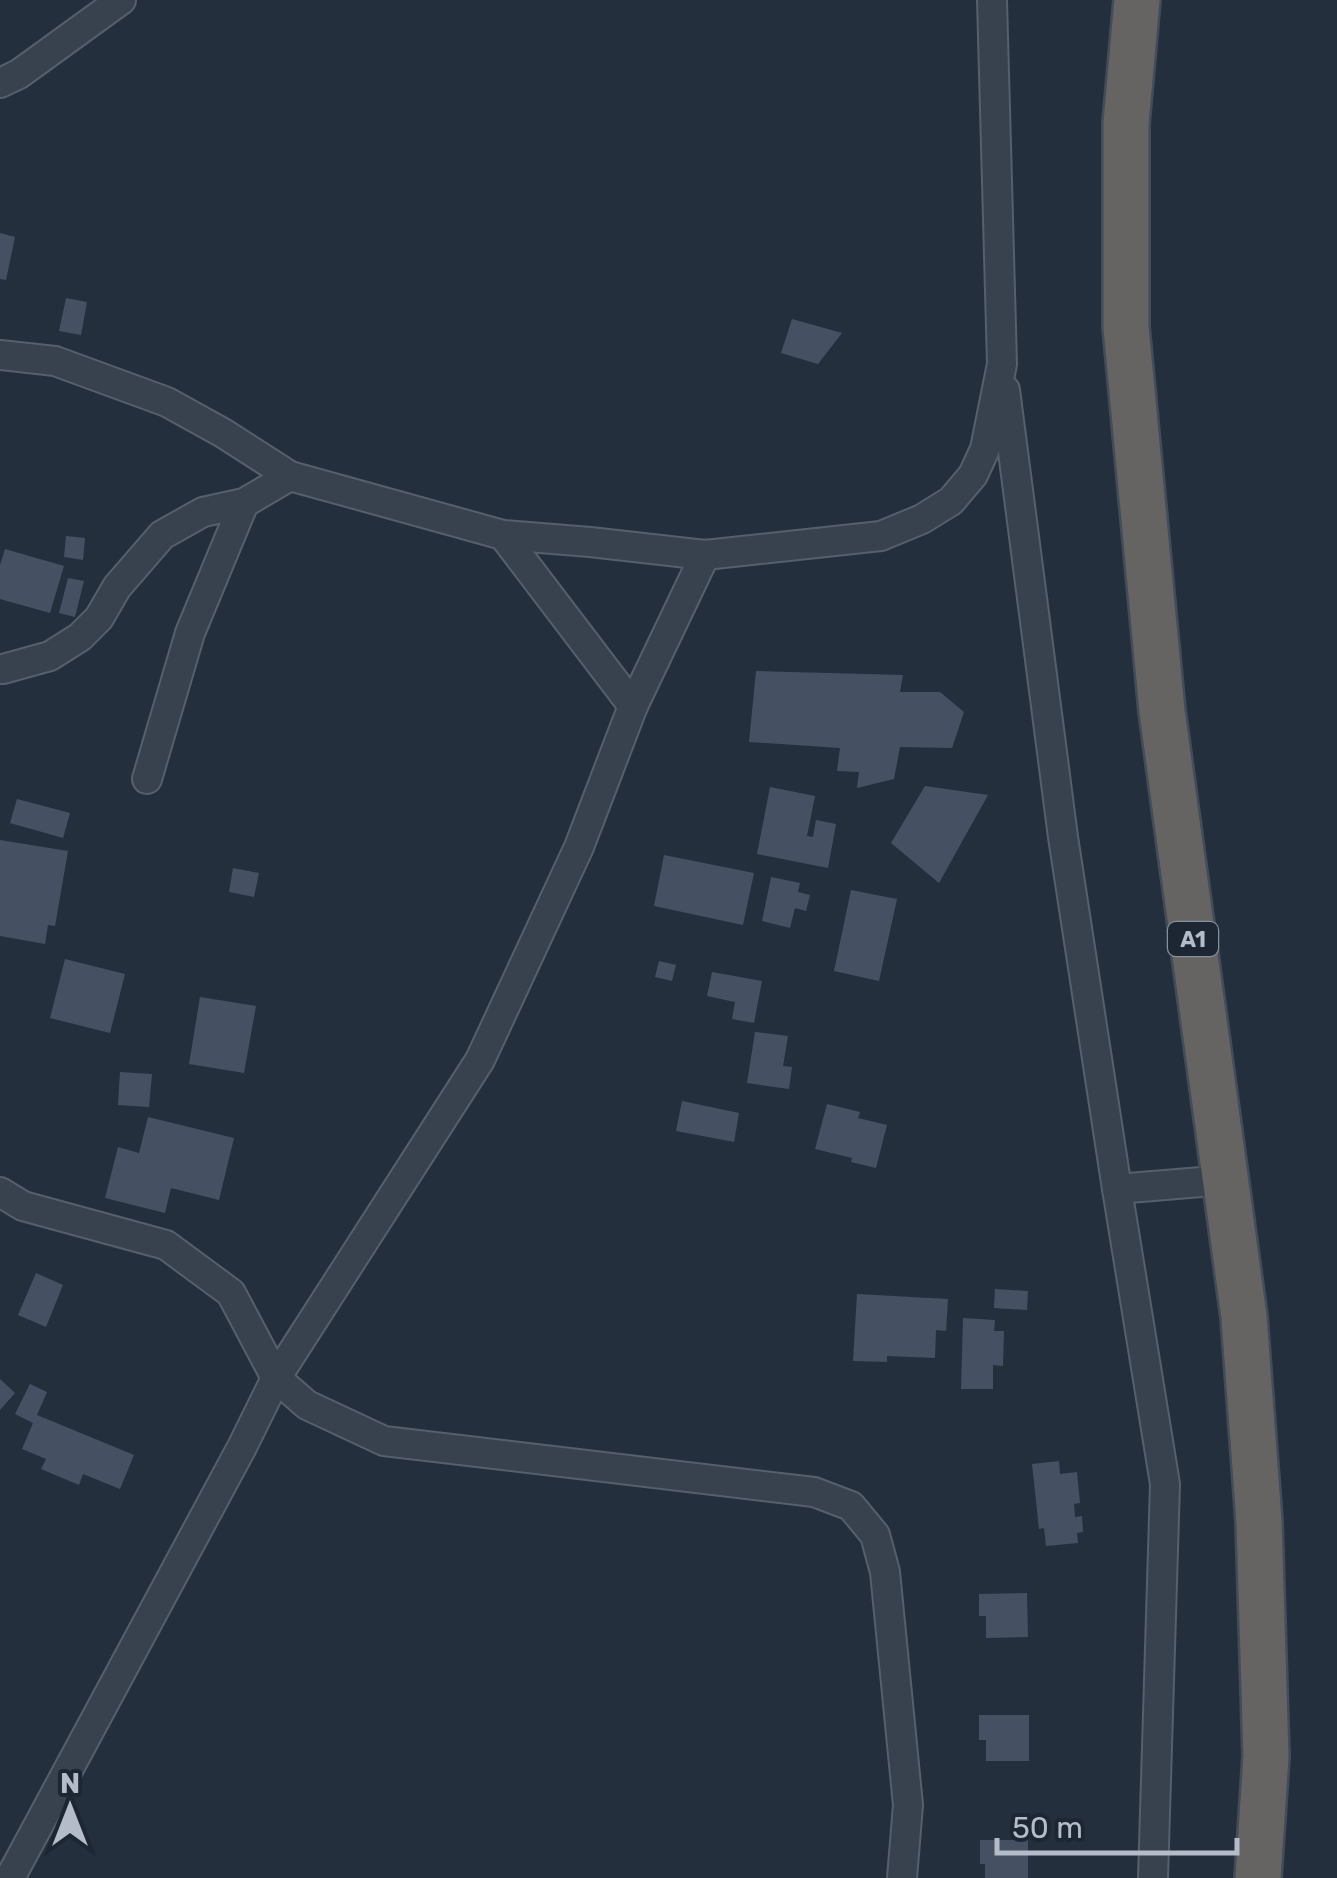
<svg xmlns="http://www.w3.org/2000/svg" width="1337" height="1878" font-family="Rubik,sans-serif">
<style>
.building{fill:#455162}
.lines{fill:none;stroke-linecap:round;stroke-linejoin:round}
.minor-casing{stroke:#565f6c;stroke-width:32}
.trunk-casing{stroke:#434c59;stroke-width:50}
.minor{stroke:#38414e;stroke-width:28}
.trunk{stroke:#656462;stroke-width:45}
.labels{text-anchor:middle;stroke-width:8;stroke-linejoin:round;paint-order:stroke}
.shield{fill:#1d2633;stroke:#878f9c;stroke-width:2.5}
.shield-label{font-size:22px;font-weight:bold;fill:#b4bcc9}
</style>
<rect width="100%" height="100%" fill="#242f3e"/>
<!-- building -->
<g class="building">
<polygon points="0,233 15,237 6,280 0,279"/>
<polygon points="66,298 87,302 81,335 59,331"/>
<polygon points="792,319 842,333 818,364 781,353"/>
<polygon points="66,536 85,538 83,560 64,557"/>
<polygon points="5,549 64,566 50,613 0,599 0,565"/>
<polygon points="68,578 84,581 75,617 59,613"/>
<polygon points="756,671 903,675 900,692 940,692 964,712 952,748 900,747 894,779 857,788 859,772 837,771 840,748 749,742"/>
<polygon points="925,786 988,795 939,883 891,843"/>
<polygon points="770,787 815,796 807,836 813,837 816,820 836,824 828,868 757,854"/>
<polygon points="17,799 70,813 63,838 10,823"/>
<polygon points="0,840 68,851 55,926 48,925 45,944 0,936"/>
<polygon points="664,855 754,873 743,925 654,906"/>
<polygon points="233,868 259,873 254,897 229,892"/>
<polygon points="771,877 800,883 798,892 810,895 806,911 795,908 790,928 762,921"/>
<polygon points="851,890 897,899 879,981 834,971"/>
<polygon points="65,959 125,974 110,1033 50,1018"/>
<polygon points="659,961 676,965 672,981 655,977"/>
<polygon points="712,972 762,981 754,1023 732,1019 735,1002 707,996"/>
<polygon points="200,997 256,1006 244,1073 189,1064"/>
<polygon points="755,1032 788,1036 783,1066 792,1067 789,1089 747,1083"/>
<polygon points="120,1072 152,1074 149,1107 118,1105"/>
<polygon points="682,1101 739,1113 734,1142 676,1131"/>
<polygon points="827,1104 860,1112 858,1118 887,1125 876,1168 851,1162 852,1158 815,1149"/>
<polygon points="148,1117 234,1138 219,1200 171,1188 165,1213 105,1198 118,1147 139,1153"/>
<polygon points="36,1273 63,1285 46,1327 18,1315"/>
<polygon points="995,1289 1028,1291 1027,1310 994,1308"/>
<polygon points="857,1294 948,1299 946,1331 936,1330 935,1358 887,1356 887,1362 853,1361"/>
<polygon points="963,1318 995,1320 994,1331 1004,1331 1003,1366 993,1365 993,1389 961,1389"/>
<polygon points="0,1379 15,1393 0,1410"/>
<polygon points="30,1384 47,1392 37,1415 134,1455 120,1489 83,1474 79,1485 41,1469 46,1459 22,1449 33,1423 15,1414"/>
<polygon points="1059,1461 1060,1474 1077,1472 1080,1503 1074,1504 1075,1517 1082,1516 1083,1532 1077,1533 1078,1543 1046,1546 1044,1528 1039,1529 1032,1464"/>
<polygon points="1027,1593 1028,1637 986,1638 986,1616 979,1616 979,1594"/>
<polygon points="979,1715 1029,1715 1029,1761 986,1761 986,1740 979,1740"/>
<polygon points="980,1840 1028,1840 1028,1878 985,1878 985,1864 980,1864"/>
</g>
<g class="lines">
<!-- minor casing -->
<g class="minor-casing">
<g id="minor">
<polyline points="0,83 19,74 121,0"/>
<polyline points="0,355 55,361 167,402 223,433 290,476 503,535 590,542 705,555 881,536 922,519 951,501 973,475 985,449 1002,364 992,0"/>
<polyline points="1005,390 1063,837 1117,1189 1225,1180"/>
<polyline points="503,535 633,706"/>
<polyline points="3,669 50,656 80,637 99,618 117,587 162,535 203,512 244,503 290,476"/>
<polyline points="147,779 190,633 244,503"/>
<polyline points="1117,1189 1165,1484 1153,1878"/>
<polyline points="0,1192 23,1206 166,1245 231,1293 276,1378 307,1405 384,1441 814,1492 851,1506 875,1535 885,1572 908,1805 902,1878"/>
<polyline points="10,1878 242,1447 276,1378 480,1060 579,847 633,706 705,555"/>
</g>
</g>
<!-- trunk casing -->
<g class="trunk-casing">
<polyline id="trunk" points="1137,0 1126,123 1126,327 1162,711 1244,1317 1259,1521 1266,1756 1258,1878"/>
</g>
<!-- minor -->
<use href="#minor" class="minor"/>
<!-- trunk -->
<use href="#trunk" class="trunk"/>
</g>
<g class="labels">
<!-- shield labels -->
<rect class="shield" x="1168" y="922" width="50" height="34" rx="8"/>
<g class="shield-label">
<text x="1193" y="947">A1</text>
</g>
</g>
<!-- north arrow -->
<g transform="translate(70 1808)" stroke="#1d2633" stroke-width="8" paint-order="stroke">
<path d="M0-8L18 38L0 25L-18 38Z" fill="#b4bcc9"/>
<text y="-15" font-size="28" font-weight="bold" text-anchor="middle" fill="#b4bcc9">N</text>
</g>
<!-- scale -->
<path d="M997 1838v15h240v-15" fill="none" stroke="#b4bcc9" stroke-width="5"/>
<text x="1012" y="1838" font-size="30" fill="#b4bcc9" stroke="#1d2633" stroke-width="8" paint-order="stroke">50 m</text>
</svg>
